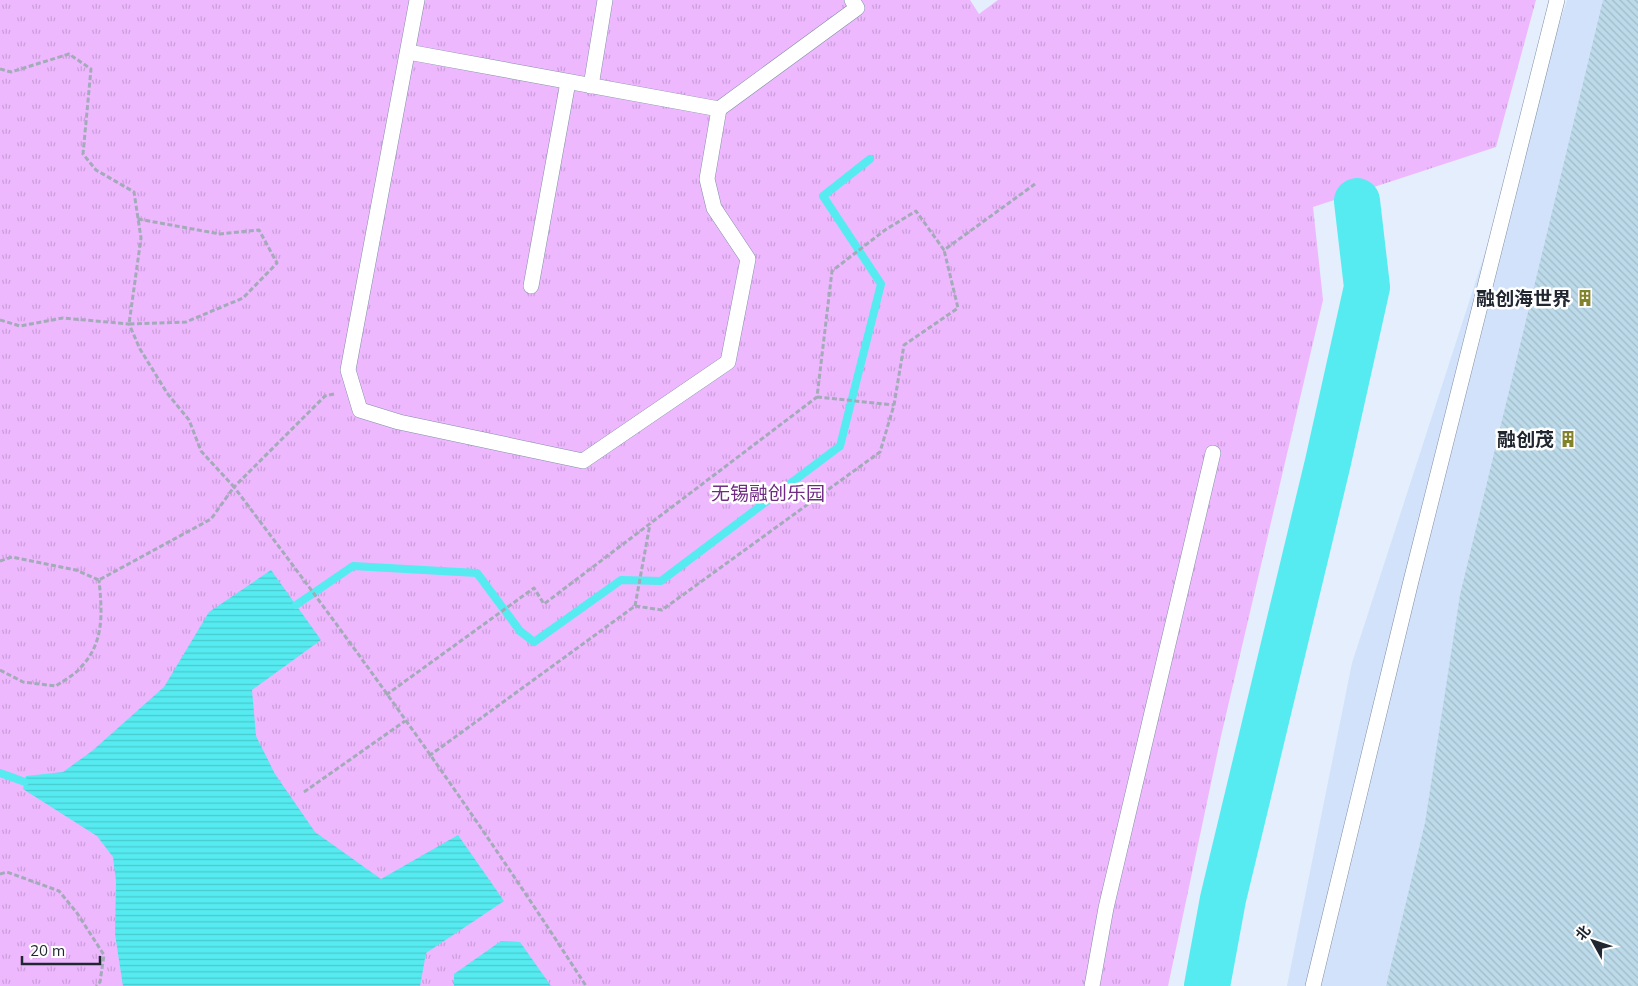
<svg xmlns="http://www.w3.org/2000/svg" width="1638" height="986" font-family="Mulish,'Noto Sans SC',sans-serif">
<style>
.built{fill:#d1e2fa}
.park{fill:url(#park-tufts)}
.water{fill:url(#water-rules)}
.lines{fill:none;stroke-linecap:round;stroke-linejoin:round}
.stream{stroke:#55ebf0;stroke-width:8}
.river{stroke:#55ebf0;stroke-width:46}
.building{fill:url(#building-back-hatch)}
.lane-casing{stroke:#808fa6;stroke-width:16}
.path{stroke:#a3abb8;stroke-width:3;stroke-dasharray:5 2.5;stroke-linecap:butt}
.lane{stroke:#fff;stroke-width:15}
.labels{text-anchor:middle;stroke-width:5;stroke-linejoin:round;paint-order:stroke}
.poi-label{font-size:19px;font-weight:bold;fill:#212730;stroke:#fff;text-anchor:end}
.park-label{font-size:19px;fill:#712b85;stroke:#fff}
</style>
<defs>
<pattern id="park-tufts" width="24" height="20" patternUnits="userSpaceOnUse" patternTransform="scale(1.25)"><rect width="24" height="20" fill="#edb8fe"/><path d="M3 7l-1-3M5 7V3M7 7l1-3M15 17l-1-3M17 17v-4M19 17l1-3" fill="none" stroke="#cb9eda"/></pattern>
<pattern id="water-rules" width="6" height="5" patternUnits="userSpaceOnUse" patternTransform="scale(1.25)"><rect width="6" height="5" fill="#55ebf0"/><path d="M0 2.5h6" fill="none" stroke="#4acace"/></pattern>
<pattern id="building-back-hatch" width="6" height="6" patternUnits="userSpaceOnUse" patternTransform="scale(1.25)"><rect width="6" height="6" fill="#bcdae9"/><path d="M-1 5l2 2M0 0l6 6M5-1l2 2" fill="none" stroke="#a1bbc8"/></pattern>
</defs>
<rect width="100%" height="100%" fill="#e4eefd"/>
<!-- built -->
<polygon class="built" points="1567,0 1638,0 1638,986 1287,986 1352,663"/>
<!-- park -->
<polygon class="park" points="0,0 970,0 979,14 998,0 1536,0 1496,147 1313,207 1323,300 1221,736 1168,986 0,986"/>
<!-- water -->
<g class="water">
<polygon points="271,570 321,640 252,690 256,736 275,774 315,832 381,879 458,835 504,901 426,953 420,986 123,986 115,934 116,881 113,857 97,836 23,789 26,776 63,772 92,751 164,687 209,612"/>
<polygon points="501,941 520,942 551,986 454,986 454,974"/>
</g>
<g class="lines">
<!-- stream -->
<g class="stream">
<polyline points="296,605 353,566 477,573 520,631 534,642 621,580 661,581 840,446 881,284 823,196 870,159"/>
<polyline points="0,773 25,782"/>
</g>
<!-- river -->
<polyline class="river" points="1207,986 1223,899 1328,462 1367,287 1357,201"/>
</g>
<!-- building -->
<polygon class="building" points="1603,0 1638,0 1638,986 1386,986 1425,823 1460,595"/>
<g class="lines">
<!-- lane casing -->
<g class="lane-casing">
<g id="lane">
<polyline points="417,0 348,370 360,410 399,422 583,461 728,362 748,259 714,208 707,179 719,109"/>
<polyline points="408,52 719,109 857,8 852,0"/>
<polyline points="591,86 605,0"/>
<polyline points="531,286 568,82"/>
<polyline points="1092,986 1106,908 1213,453"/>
<polyline points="1313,986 1411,581 1557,0"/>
</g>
</g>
<!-- path -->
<g class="path">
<polyline points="0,69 11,72 69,54 91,69 83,154 96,170 134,192 141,238 129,324 186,322 243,298 277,263 259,230 220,234 138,219"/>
<polyline points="0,320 20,326 63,318 129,324 140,349 167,393 189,420 201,451 234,487 211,519 99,580"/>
<path d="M334,394L325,396L234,487C357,649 476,815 586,986"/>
<polyline points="817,397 894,405"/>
<polyline points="0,561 12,557 76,570 99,580"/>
<polyline points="635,606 650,524"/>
<path d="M0,670L23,682L56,686C64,680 75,675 81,667C105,642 102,611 99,580"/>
<polyline points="386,695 534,588 544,604 817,397 832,271 885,230 916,211 944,250 1035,184"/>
<polyline points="429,756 635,606 662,610 880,452 894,405 904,345 958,308 944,250"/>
<polyline points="304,792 405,721"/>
<polyline points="0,874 7,872 59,891 77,913 104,955 100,982 96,986"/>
</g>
<!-- lane -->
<use href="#lane" class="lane"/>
</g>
<!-- icons -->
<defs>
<g id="building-bare" transform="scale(1.35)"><path d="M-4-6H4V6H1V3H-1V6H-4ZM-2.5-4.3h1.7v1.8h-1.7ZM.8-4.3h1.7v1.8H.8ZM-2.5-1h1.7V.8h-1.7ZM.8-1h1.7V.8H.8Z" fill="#82822b" stroke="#fff" stroke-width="2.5" paint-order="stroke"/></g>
</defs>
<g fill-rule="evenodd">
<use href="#building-bare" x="1585" y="298"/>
<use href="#building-bare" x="1568" y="439"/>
</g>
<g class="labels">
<!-- poi labels -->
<g class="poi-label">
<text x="1571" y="305">融创海世界</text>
<text x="1554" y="446">融创茂</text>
</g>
<!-- park labels -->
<g class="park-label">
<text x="768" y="500">无锡融创乐园</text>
</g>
</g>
<!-- north arrow -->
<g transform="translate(1593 941) rotate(310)" stroke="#ffffff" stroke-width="4" paint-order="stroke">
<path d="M0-4L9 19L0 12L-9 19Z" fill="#212730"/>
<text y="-8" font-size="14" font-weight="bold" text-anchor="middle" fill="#212730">北</text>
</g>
<!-- scale -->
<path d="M22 956v8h78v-8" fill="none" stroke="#212730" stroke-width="2.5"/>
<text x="30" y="956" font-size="15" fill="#212730" stroke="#ffffff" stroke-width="4" paint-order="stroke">20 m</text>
</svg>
